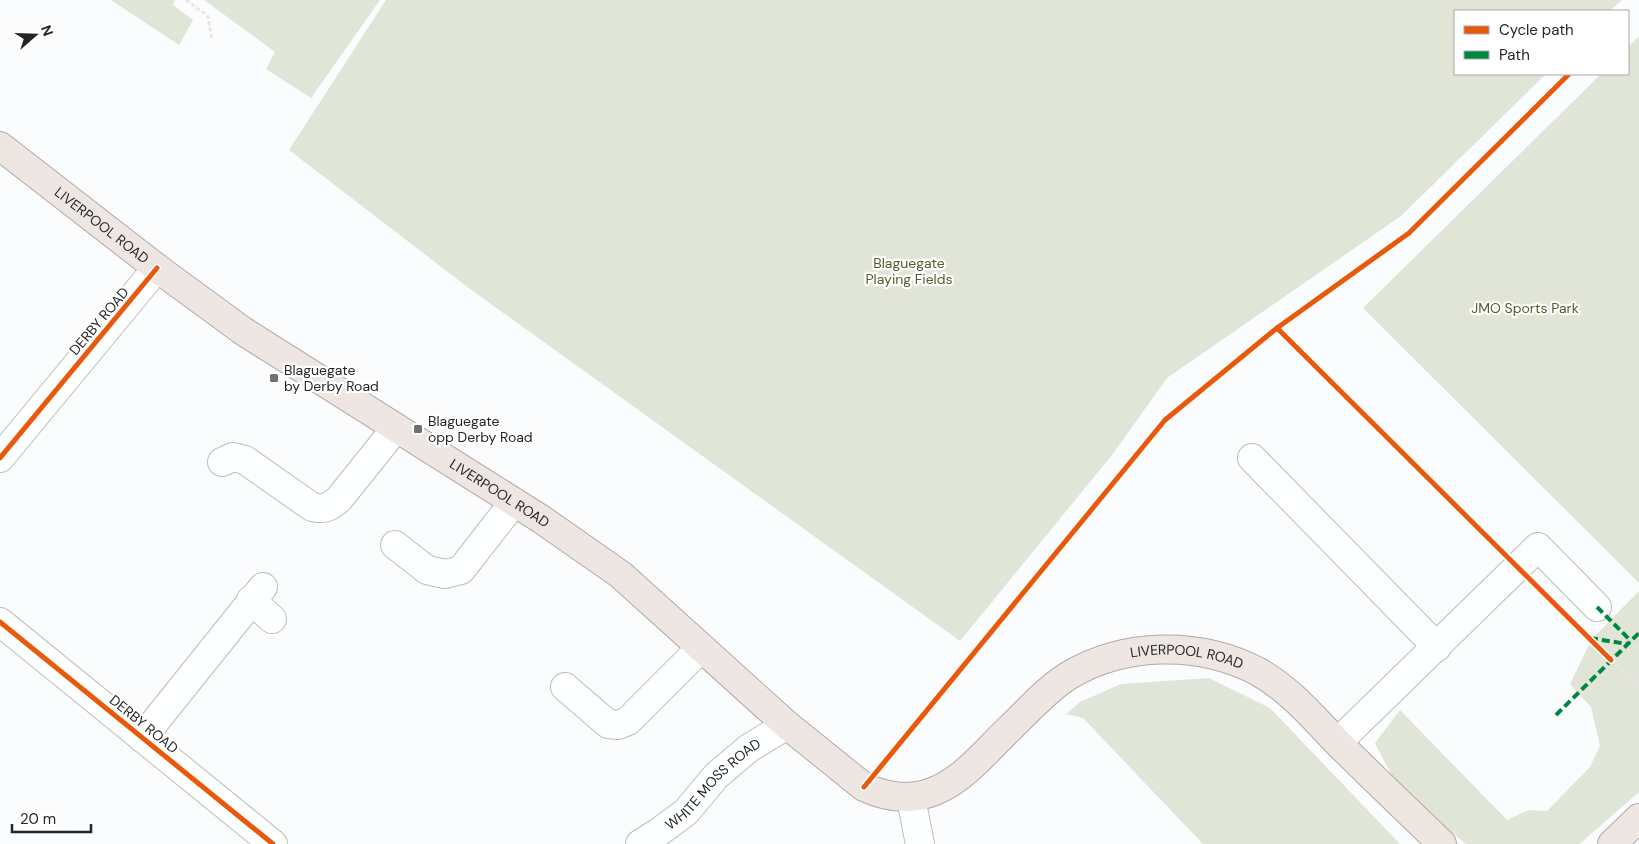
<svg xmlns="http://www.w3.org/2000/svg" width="1639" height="844" font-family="'DM Sans',sans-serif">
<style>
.green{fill:#e0e5d7}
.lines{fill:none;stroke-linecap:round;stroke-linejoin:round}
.minor-casing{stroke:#bcbdbf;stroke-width:30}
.major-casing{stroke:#b5a8a4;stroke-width:30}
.path{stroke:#e6e6e6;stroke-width:3;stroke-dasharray:4 2.5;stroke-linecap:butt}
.minor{stroke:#feffff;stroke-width:28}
.major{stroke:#ede6e3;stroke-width:28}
.quiet{stroke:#00873e;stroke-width:4;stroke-dasharray:8 4;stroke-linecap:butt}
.cycleway-casing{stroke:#fff;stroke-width:8}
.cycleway{stroke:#e8590c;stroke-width:5}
.poi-dot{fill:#6f7072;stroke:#fff;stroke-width:2}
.labels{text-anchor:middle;stroke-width:4.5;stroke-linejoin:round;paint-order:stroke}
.street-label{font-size:14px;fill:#242527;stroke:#fff}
.park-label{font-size:14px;fill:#515d2c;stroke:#fff}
.poi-label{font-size:14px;fill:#242527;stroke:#fff;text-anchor:start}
</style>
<rect width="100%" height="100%" fill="#fbfcfe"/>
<!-- green -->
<g class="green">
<polygon points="111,0 175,0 173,5 193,20 179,45"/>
<polygon points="204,0 380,0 311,98 266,69 275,52"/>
<polygon points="386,0 1622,0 1610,11 1455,11 1455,74 1546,74 1401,216 1167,378 1112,455 960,641 470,289 289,150"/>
<polygon points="1639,36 1639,583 1363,308 1601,74 1628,74 1628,47"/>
<polygon points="1639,591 1639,792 1583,841 1579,844 1466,844 1432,817 1393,778 1375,743 1400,710 1507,820 1529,810 1547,811 1590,767 1600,746 1591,707 1570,684 1592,639"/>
<polygon points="1209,678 1270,708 1400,844 1203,844 1083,718 1066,714 1080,702 1121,684"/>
</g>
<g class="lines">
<!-- minor casing -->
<g class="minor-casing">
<g id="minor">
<polyline points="0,458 157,268"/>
<polyline points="1252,458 1437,647"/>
<path d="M222,462L233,457L245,460L312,507C324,510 330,507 339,499L396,428"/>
<polyline points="395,545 427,570 445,574 461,570 514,502"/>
<polyline points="251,600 272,619"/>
<polyline points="0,622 273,844"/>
<polyline points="565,687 608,724 618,725 628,721 701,648"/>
<polyline points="142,738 263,587"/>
<polyline points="1338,742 1538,547 1597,607"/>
<polyline points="911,798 920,844"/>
<path id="s1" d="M640,844L659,832L686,812L716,776L749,748L787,725"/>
</g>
</g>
<!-- major casing -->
<g class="major-casing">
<g id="major">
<path id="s2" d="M0,146L157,268L243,331L541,519L621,575L787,725L864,787C888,798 913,801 937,790C965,778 987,750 1009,729C1028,711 1046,690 1068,676C1124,642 1199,641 1257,671C1288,688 1312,716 1336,741C1371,776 1407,810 1442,844"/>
<polyline points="1612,844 1639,818"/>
</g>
</g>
<!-- path -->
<g class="path">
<polyline points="186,0 208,16 212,41"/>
<polyline points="1611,660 1639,684"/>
</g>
<!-- minor -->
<use href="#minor" class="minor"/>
<!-- major -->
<use href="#major" class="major"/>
<!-- quiet -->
<g class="quiet">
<polyline points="1597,607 1631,641"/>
<polyline points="1590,638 1627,644"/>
<polyline points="1556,715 1639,633"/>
</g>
<!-- cycleway casing -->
<g class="cycleway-casing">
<g id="cycleway">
<polyline points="1277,328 1611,660"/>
<polyline points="0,458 157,268"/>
<polyline points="0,622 273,844"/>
<polyline points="864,787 1165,420 1277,328 1409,233 1569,74"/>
</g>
</g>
<!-- cycleway -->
<use href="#cycleway" class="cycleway"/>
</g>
<!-- markers -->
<g class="poi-dot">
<rect x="269" y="373" width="10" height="10" rx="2.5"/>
<rect x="413" y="424" width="10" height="10" rx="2.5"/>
</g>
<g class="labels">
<!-- street labels -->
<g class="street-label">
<text dy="5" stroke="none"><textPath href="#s2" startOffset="129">LIVERPOOL ROAD</textPath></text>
<text transform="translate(99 321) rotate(-50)" y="5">DERBY ROAD</text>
<text dy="5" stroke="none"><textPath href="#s2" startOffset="609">LIVERPOOL ROAD</textPath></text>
<text dy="5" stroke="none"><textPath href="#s2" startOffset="1452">LIVERPOOL ROAD</textPath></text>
<text transform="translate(144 724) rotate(39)" y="5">DERBY ROAD</text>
<text dy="5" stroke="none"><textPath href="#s1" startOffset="95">WHITE MOSS ROAD</textPath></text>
</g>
<!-- park labels -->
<g class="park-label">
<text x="909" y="268">Blaguegate<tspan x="909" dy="16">Playing Fields</tspan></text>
<text x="1525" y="313">JMO Sports Park</text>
</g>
<!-- poi labels -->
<g class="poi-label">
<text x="284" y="375">Blaguegate<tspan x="284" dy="16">by Derby Road</tspan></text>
<text x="428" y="426">Blaguegate<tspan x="428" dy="16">opp Derby Road</tspan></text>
</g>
</g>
<!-- legend -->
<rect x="1454" y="10" width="175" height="65" fill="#ffffff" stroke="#a7a8a9"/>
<rect x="1464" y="26" width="25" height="8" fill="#e8590c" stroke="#a7a8a9"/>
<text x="1499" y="35" font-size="15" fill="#242527">Cycle path</text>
<rect x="1464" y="51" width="25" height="8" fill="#00873e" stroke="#a7a8a9"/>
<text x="1499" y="60" font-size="15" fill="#242527">Path</text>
<!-- north arrow -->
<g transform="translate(35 35) rotate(70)" stroke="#ffffff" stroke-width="4" paint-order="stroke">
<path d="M0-4L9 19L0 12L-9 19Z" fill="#242527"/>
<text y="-8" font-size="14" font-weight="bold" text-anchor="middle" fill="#242527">N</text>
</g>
<!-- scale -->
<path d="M12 824v8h79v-8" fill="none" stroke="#242527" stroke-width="2.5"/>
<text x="20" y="824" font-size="15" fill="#242527" stroke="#ffffff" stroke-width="4" paint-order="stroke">20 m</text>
</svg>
